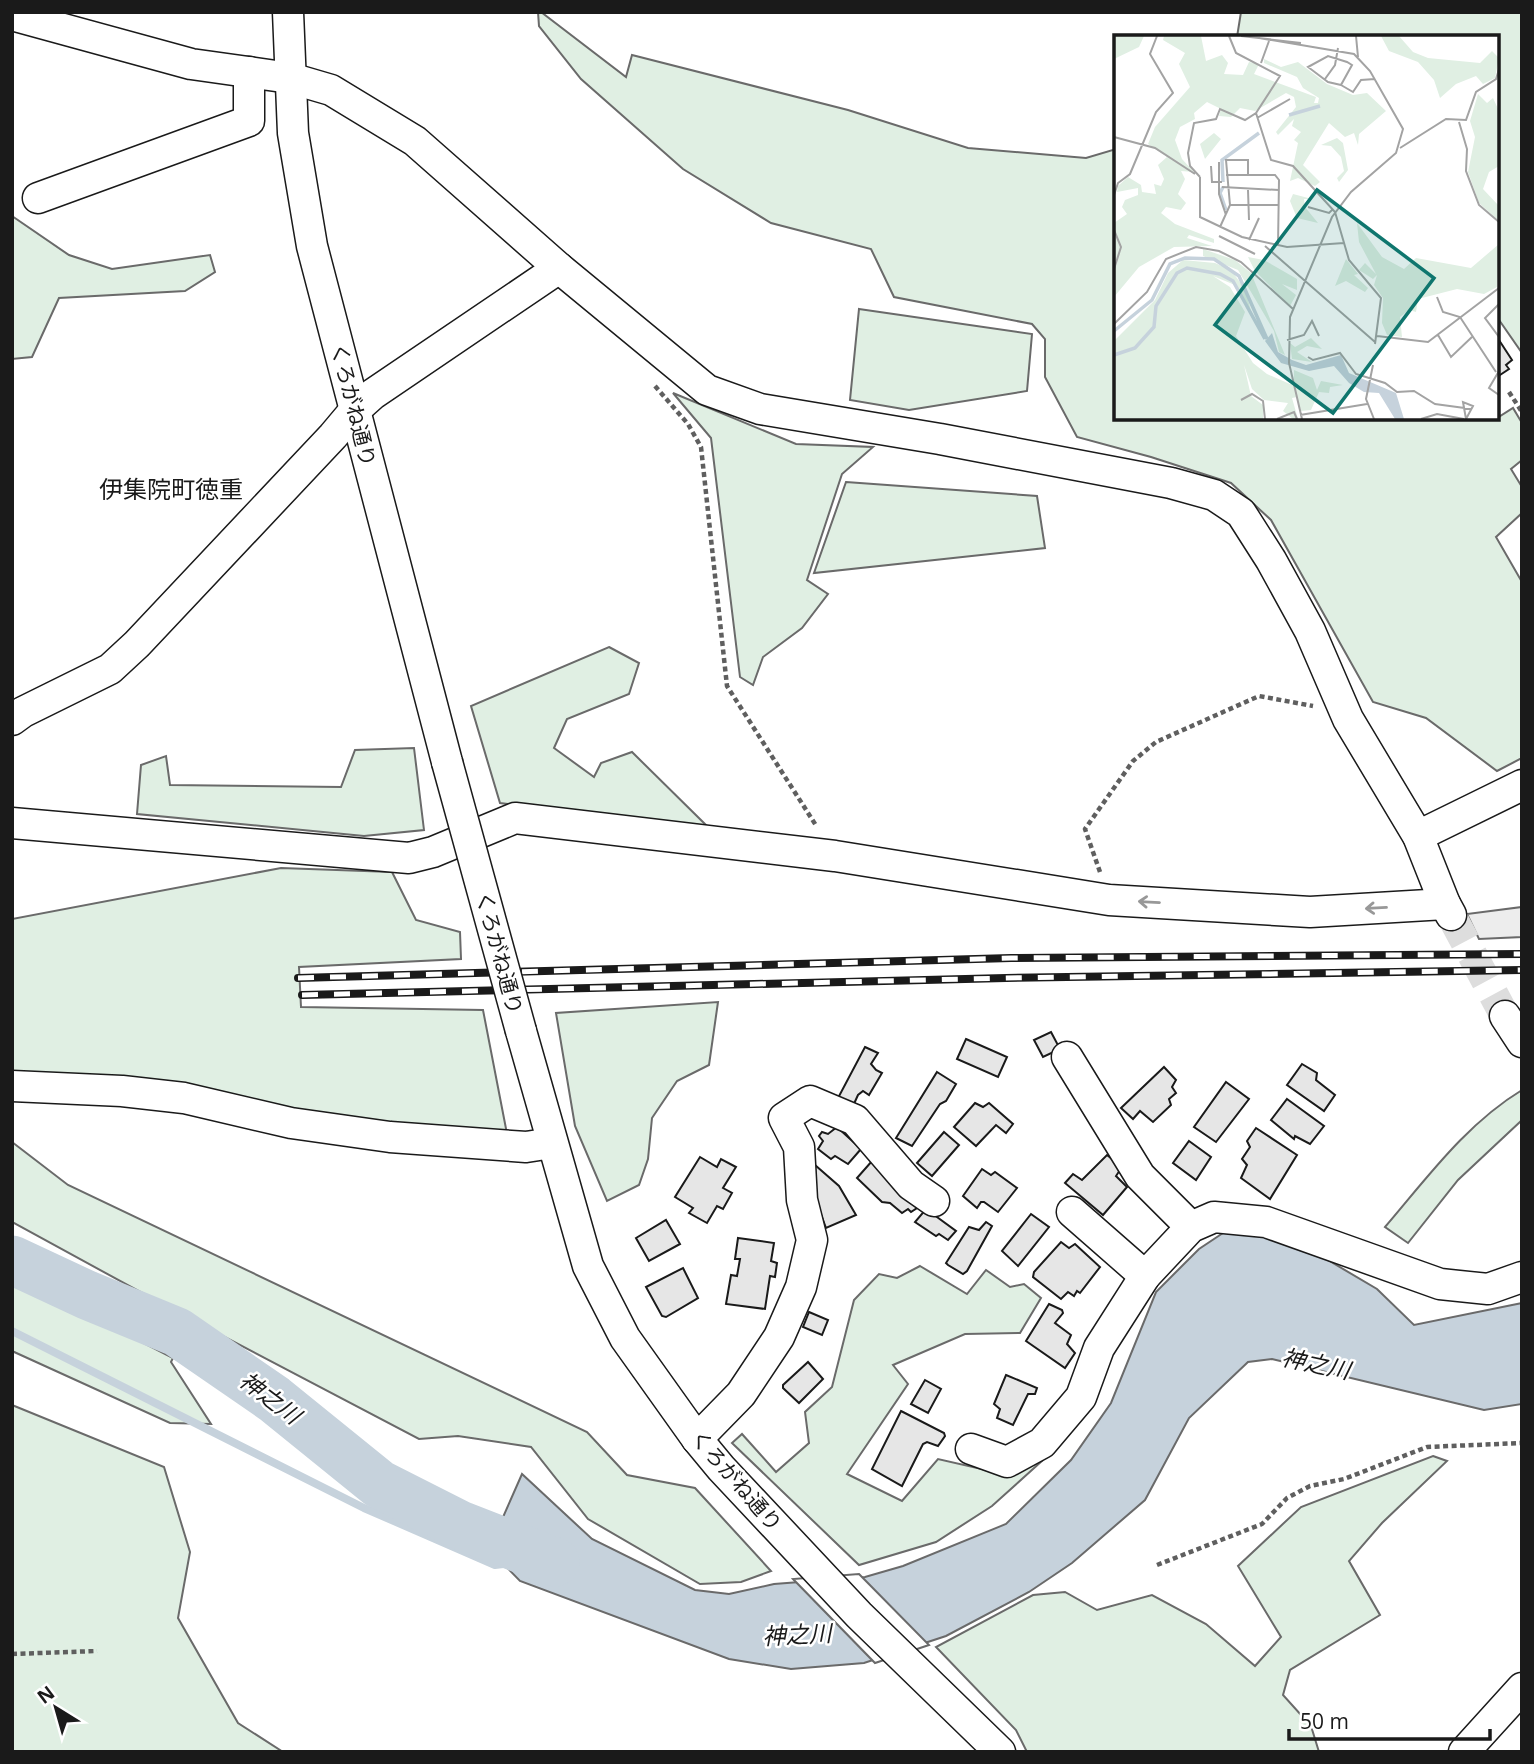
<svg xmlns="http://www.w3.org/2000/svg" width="1534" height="1764" font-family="'Open Sans','Noto Sans JP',sans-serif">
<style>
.green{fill:#e0efe3;stroke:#6a6a6a;stroke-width:2}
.parking{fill:#ededed;stroke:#6a6a6a;stroke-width:2}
.water{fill:#c6d2dc;stroke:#6a6a6a;stroke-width:2}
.pier{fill:#fff;stroke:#6a6a6a;stroke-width:2}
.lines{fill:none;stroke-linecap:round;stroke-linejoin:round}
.stream{stroke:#c6d2dc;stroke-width:8}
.river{stroke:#c6d2dc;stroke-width:49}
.building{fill:#e6e6e6;stroke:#1a1a1a;stroke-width:2}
.minor-tunnel{stroke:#ddd;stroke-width:30;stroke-dasharray:30 15;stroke-linecap:butt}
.minor-casing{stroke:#1a1a1a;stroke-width:33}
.path{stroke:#5f5f5f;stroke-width:4.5;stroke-dasharray:5 3.5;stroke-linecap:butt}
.minor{stroke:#fff;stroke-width:30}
.rail-casing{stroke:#1a1a1a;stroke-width:8}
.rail{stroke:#fff;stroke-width:5;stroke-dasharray:16;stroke-linecap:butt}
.minor-bridge-casing{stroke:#1a1a1a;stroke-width:33;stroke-linecap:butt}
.minor-bridge{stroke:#fff;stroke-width:30}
.oneway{stroke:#989898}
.labels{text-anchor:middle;stroke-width:5;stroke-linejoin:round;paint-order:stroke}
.street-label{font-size:21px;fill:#1a1a1a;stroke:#fff}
.water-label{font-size:23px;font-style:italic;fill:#1a1a1a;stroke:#fff}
.quarter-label{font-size:24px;fill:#1a1a1a;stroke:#fff}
.inset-river{fill:none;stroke:#c6d2dc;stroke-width:3.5}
.inset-road{fill:none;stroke:#a3a3a3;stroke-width:2}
.view{fill:#0f766e;fill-opacity:0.15;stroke:#0f766e;stroke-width:3.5}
.inset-edge{fill:none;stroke:#1a1a1a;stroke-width:3.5}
</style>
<rect width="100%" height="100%" fill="#fff"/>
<!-- green -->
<g class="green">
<polygon points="538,12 541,12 626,77 632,55 848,110 968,148 1086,158 1116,149 1116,418 1491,419 1497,418 1513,408 1522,423 1522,460 1511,469 1522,487 1522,513 1496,537 1522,582 1522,758 1497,771 1426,718 1373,702 1271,520 1231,483 1151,457 1077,437 1045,377 1045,339 1032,324 894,297 871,249 771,223 683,169 581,79 539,26"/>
<polygon points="1241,12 1522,12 1522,353 1497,317 1497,37 1237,37"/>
<polygon points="12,216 69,255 112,269 210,255 215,272 185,291 59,298 32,357 12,359"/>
<polygon points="859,309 1032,334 1027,391 909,410 850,400"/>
<polygon points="673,393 796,444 873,447 842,474 807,580 828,594 802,628 763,657 753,685 740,677 711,438"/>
<polygon points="846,482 1037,496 1045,548 814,573"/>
<polygon points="609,647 639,663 629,694 567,719 554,748 594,777 601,763 632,752 709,828 500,803 471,706"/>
<polygon points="414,748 424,830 364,836 137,814 141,765 166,756 170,785 341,787 355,750"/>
<polygon points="281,868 392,872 416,920 460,932 461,959 299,967 301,1007 483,1010 508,1139 383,1127 152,1088 12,1071 12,919"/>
<polygon points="718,1002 709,1065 677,1081 652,1118 648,1159 639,1185 607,1201 575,1126 556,1013"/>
<path d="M1522,1090V1120L1458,1180L1408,1243L1385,1227C1427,1178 1466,1124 1522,1090Z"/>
<polygon points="12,1142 68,1185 587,1432 627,1475 695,1488 771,1571 741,1582 700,1584 588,1519 531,1447 458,1436 419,1439 179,1313 12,1222"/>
<polygon points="920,1266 967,1294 986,1270 1010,1287 1024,1284 1041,1298 1020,1333 965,1334 893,1365 908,1384 847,1474 902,1501 938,1459 999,1473 1043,1460 992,1506 936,1542 859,1565 732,1443 742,1434 776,1472 809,1443 805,1412 832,1387 854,1300 879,1274 897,1278"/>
<polygon points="12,1278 23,1281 173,1358 171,1362 211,1424 170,1423 12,1351"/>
<polygon points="12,1405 164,1467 190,1552 178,1618 238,1723 283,1752 12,1752"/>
<polygon points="1433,1456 1447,1461 1382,1523 1349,1561 1380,1615 1290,1670 1283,1695 1311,1726 1319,1752 1027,1752 1016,1730 936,1647 1033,1595 1065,1592 1097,1610 1152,1595 1206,1624 1255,1666 1281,1637 1238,1566 1301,1507"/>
</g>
<!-- parking -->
<polygon class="parking" points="1522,907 1522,937 1479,939 1467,914"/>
<!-- water -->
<polygon class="water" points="1238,1223 1316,1253 1377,1289 1414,1325 1522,1303 1522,1404 1484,1410 1272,1359 1248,1362 1189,1418 1145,1500 1072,1563 1029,1592 946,1636 864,1663 791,1669 729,1659 520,1581 489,1549 522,1474 592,1539 695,1590 729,1594 774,1584 865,1577 903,1566 1006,1524 1071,1460 1111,1403 1156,1292 1199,1249"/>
<!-- pier -->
<polygon class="pier" points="859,1574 929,1645 875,1663 793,1579"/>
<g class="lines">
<!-- stream -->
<polyline class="stream" points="12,1331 364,1508 495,1565 512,1563"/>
<!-- river -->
<polyline class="river" points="12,1260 87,1295 177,1332 274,1399 379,1484 460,1525 555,1562"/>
</g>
<!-- building -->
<g class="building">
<polygon points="1497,337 1512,360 1506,365 1509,369 1497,377"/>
<polygon points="1051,1032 1060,1049 1043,1057 1034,1040"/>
<polygon points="966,1039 1007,1057 998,1077 957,1059"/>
<polygon points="865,1047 878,1053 871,1064 876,1070 882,1073 869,1095 863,1091 858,1095 853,1106 838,1098"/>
<polygon points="1302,1064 1317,1073 1316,1080 1335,1095 1324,1111 1287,1085"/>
<polygon points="1164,1067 1176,1080 1172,1087 1176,1093 1169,1099 1171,1105 1153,1122 1140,1111 1133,1119 1121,1108"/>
<polygon points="937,1072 956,1084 946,1101 940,1104 912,1146 896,1138"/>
<polygon points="1226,1082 1249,1099 1216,1142 1194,1127"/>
<polygon points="1287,1099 1324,1126 1310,1144 1295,1136 1294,1139 1271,1120"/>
<polygon points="975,1103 983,1107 989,1103 1013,1124 1006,1133 996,1125 976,1146 954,1127"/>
<polygon points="837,1127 861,1149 848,1164 835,1156 831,1159 818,1149 823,1141 819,1136 822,1132 828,1134"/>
<polygon points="1256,1128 1297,1155 1270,1199 1241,1178 1247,1165 1242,1159 1250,1147 1247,1141"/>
<polygon points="944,1132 959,1145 932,1176 917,1163"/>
<polygon points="1189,1141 1211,1157 1196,1180 1173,1163"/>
<polygon points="1107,1155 1122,1167 1116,1176 1127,1187 1103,1215 1065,1183 1073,1174 1082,1180"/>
<polygon points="700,1157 717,1167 721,1159 736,1167 723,1188 732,1193 723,1209 717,1206 707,1223 689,1213 693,1208 675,1197"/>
<polygon points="872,1161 896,1186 917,1208 911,1212 908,1209 902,1213 890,1203 882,1202 857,1178"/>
<polygon points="815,1165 839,1186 856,1215 826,1228 816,1201"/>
<polygon points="982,1169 991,1175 995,1172 1017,1188 998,1212 984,1202 981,1202 977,1208 963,1196"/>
<polygon points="926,1209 956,1231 948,1240 939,1234 936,1236 915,1222"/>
<polygon points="1031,1214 1049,1227 1018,1266 1002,1251"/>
<polygon points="666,1220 680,1244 649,1261 636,1238"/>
<polygon points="986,1222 992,1226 967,1271 963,1274 948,1265 946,1263 969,1227 979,1230"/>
<polygon points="738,1238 774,1243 771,1261 777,1263 775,1277 770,1276 765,1309 726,1304 731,1275 737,1276 740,1259 735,1259"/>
<polygon points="1061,1242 1069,1248 1075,1244 1100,1267 1080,1293 1077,1291 1074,1296 1068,1292 1061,1299 1033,1277 1034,1272"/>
<polygon points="683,1268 698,1298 666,1317 662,1316 646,1287"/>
<polygon points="1049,1304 1062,1310 1063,1313 1055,1323 1071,1335 1067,1344 1075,1353 1065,1368 1026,1341"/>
<polygon points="809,1312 828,1320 822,1335 803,1327"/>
<polygon points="808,1362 823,1379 799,1403 783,1388 783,1385"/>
<polygon points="1006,1375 1037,1388 1035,1394 1028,1394 1013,1425 997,1418 1000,1409 994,1404"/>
<polygon points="925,1380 941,1389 928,1413 911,1404"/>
<polygon points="901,1411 944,1433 945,1436 938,1446 927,1442 923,1444 902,1486 872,1469"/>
</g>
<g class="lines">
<!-- minor-tunnel -->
<polyline class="minor-tunnel" points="1451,915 1505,1016"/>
<!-- minor casing -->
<g class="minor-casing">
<g id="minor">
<polyline points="288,12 293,133 312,246 447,762"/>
<polyline points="12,15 191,64 290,78 331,90 415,141 559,268 707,390 760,409 940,439 1171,483 1214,495 1241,513 1271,560 1310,631 1348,719 1418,836 1445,904 1451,915"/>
<polyline points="38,198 249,121 249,72"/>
<polyline points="12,720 23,712 110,669 137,644 333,436 354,411 373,394 559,268"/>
<polyline points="12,823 409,858 433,852 515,818 835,856 1109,900 1310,912 1445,904"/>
<polyline points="1418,836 1522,785"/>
<polyline points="1505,1016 1522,1042"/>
<polyline points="521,1031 588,1266 625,1338 697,1439 721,1468 859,1615 1000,1752"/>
<polyline points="1067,1057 1140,1176 1191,1227"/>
<polyline points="12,1086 122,1091 184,1098 291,1123 390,1137 526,1147 552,1143"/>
<polyline points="1072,1212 1145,1276"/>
<polyline points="697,1439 741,1394 779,1337 801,1287 812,1240 802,1200 799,1147 784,1118 810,1101 855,1120 911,1185 934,1201"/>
<polyline points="971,1449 1007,1462 1042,1443 1081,1397 1099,1348 1145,1276 1191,1227 1214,1217 1266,1222 1440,1284 1488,1289 1522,1277"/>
<polyline points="1464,1752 1522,1688"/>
</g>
</g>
<!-- path -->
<g class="path">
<polyline points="655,386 688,424 701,447 727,686 817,827"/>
<polyline points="1509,392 1522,412"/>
<polyline points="1100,872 1085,829 1133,761 1156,742 1259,696 1313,706"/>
<polyline points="1157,1565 1262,1524 1287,1498 1310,1486 1344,1479 1427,1447 1522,1443"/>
<polyline points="12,1654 97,1651"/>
</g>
<!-- minor -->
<use href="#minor" class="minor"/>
<!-- rail casing -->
<g class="rail-casing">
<g id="rail">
<polyline points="298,978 1011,958 1522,954"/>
<polyline points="302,995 1006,978 1522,970"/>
</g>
</g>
<!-- rail -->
<use href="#rail" class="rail"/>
<!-- minor-bridge casing -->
<g class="minor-bridge-casing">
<polyline id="minor-bridge" points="447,762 521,1031"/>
</g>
<!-- minor-bridge -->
<use href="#minor-bridge" class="minor-bridge"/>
</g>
<!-- one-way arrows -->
<defs><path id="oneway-shaft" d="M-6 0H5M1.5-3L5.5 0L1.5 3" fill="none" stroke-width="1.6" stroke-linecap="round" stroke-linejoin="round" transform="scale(1.75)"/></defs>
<g class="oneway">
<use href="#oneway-shaft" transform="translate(1149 902) rotate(-177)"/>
<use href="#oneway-shaft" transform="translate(1376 908) rotate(177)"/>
</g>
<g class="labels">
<!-- street labels -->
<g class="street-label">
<text transform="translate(353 405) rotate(76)" y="7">くろがね通り</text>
<text transform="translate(499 953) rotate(75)" y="7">くろがね通り</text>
<text transform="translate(736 1481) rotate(49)" y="7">くろがね通り</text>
</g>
<!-- water labels -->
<g class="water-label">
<text transform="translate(1316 1364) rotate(12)" y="8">神之川</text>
<text transform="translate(270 1398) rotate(37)" y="8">神之川</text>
<text transform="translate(797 1635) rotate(-3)" y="8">神之川</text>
</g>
<!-- quarter labels -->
<g class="quarter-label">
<text x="171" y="498">伊集院町徳重</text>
</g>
</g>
<!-- overview -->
<g transform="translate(1114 35)">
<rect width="385" height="385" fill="#fff"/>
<path d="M0,1H30L25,12L0,24ZM50,1H87L92,26L108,20L114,28L110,39L129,40L135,27L145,29L140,39L202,62L200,68H204L205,63L189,53L183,42L150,28V24L167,32L184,27L213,49L239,60L253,58L272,76L245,99L244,110L240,98L231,102L215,88L189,130L206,147L201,151L184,143L176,146L184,108L180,105L187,97L178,91L180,84L164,100L162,97L182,72L180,62L172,58L141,76L126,73L117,82L105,81L107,74L93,67L80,78L81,84L66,92L61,105L68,124L80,137L67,136L71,144L64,159L72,168L67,175L52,172L47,178L61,189L100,204V208L75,200L73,203L98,211L60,212L25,232L0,262V188L13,179L8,172L11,165L24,160V153L3,157L4,151L14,142L27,150L28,157L42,159L40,149L47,151L50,144L44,130L53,122L34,109L41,92L76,52L65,29L71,18L49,5ZM267,1H285L299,17L314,23L366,28L378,16L385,23L381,43L369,49L362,41L342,49L326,63L320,45L304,27L275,16ZM364,59L373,68L379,63L385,76V131L375,137L369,154L385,171V186L365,168L354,137L361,102L356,86ZM100,98L107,104L91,124L86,109ZM223,103L229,108L234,135L225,147L223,143L230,136L227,122L217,111L207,110ZM179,159L198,164H190L191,172L204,188L183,183L176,166ZM243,188L268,222L290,234L302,223L357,233L385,209L383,252L370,259L343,254L304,264L302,277L295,275L286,282L288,302L273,300L268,288L269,263L260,250L263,240L259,244L245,235L251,228L262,239L245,207ZM89,214L121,225L137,238L171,320L165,317L160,296L124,235L89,221ZM134,222L150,225L183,244V255L168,249L182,260L176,271L141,236ZM232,224L244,239L240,240L254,253L251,257L232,246L221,251ZM69,225L101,228L117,235L131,254L137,276L121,250L99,241L116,252L131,277L122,301L139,328L153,339L176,349L180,348V335L199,343L203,355L207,346L229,350L216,352L215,358L205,357L197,375L187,376L183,362L178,363L184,384H179L169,376L174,368L150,365L138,354L130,330L137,361L149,370V384H0V306L41,265L54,238ZM197,303L208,314L193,311L183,317L198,327L178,324L176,308L181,312Z" fill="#e0efe3"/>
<path d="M158,298L164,317L178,325L192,330L227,320L235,338L282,358L290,384H281L265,358L250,357L235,348L220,331L195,336L167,328L151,306Z" fill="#c6d2dc"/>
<path class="inset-river" d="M175,80L206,71M109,147L108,125L145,98M109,152L106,158L112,175M0,296L38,265L56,229L71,223L100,224L125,241L153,304M0,320L21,313L40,292L42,271L63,238L73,233L106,239L119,246L151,304"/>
<path class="inset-road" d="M127,1L187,8M242,1L244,22M145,3L240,19L256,36L289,94L282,118L237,157L218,182L176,282L175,328L188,384M147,28L155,6M211,44L221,30L224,13M227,50L214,47L194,32L214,21L233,27L238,30L227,50L239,57L247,45L261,44M142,78L157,125L179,131L221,177L235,225L267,263L261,309M143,83L176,64M345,87L353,114L352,136L365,170L385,187M0,102L41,113L81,139M286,113L332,84L352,85L362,57L382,44L385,34M105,127V159L112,180M97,131L98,147H108M112,140H161L165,145L164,211M86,142L76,131L74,118L80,88L102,84L106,74L131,85L142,78L166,41L122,18L115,1M86,142V182L128,202L173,212L230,208M108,152L165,155M134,155L135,185M0,160L4,148L16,139L42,77L59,58L36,19L43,1M116,170H165M194,172L215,178L218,175M106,192L116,170L112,125H134V140M0,195L7,212L0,234M105,201L141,219M135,205L145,183M151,211L261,307M323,262L329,277L346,282L382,337M385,269L371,283L385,302M0,289L33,257L52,224L82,212L105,216L127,227L179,274M324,300L337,322L359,301M263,301L314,307L385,253M173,305L190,300L198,286L205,301M194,322L199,325L226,318L242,339L271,348L283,357L300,356L321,369L358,374M259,330L252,364L260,384M385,336L375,353L385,360M127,365L138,359L149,366L151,384M186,380L253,369M163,384L180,377L183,384M307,384L323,379L350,384M352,384L349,367L359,371L352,384"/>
<path class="view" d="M203,155L320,243L219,378L101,290Z"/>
<rect width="385" height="385" class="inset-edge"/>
</g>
<!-- border -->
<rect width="1534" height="1764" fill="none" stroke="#1a1a1a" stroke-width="28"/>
<!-- north arrow -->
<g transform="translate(56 1708) rotate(323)" stroke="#ffffff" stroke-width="5" paint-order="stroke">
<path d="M0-5L12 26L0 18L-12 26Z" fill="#1a1a1a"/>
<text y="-10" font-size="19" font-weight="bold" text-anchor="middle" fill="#1a1a1a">N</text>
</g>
<!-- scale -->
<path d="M1289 1729v10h201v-10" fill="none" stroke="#1a1a1a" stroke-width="3.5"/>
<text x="1300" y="1729" font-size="21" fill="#1a1a1a" stroke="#ffffff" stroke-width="5" paint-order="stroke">50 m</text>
</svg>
